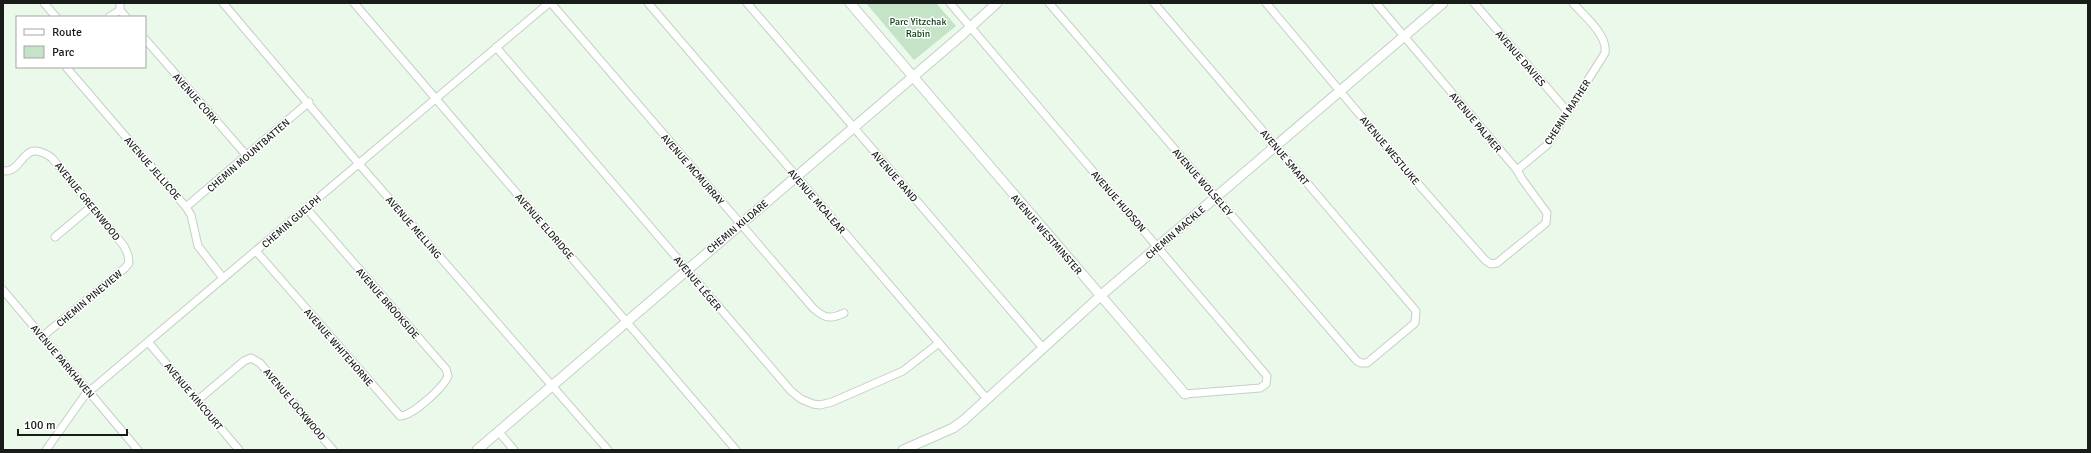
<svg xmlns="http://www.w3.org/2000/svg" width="2091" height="453" font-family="Signika,sans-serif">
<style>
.green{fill:#c5e3c7}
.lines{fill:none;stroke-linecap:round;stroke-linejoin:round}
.minor-casing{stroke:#c3d1c4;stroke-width:9}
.tertiary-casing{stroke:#c3d1c4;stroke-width:11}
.minor{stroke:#fff;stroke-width:7}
.tertiary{stroke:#fff;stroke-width:9}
.labels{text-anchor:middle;stroke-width:3;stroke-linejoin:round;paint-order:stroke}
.park-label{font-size:10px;fill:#063e14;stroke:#fff}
.street-label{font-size:10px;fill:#181d19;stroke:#fff}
</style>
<rect width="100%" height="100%" fill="#ebf9eb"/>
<!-- green -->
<polygon class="green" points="866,3 936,3 956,26 914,60"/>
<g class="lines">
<!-- minor casing -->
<g class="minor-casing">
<g id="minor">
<polyline points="44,3 56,17"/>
<polyline points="120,3 120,10 126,17"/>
<polyline points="223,3 359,164 608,450"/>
<polyline points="354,3 736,450"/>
<path d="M551,3L813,308C824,318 830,320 844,313"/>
<polyline points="648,3 987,399"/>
<polyline points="747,3 1043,348"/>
<polyline points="950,3 1267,376 1266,384 1260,388 1185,394"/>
<polyline points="1049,3 1357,361 1361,363 1367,363 1415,323 1416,311 1154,3"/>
<polyline points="1266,3 1413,178 1485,260 1491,264 1497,263 1546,223 1547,213 1522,179 1517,170 1376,3"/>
<polyline points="1474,3 1568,112"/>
<polyline points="109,17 120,10"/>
<polyline points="145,39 247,156"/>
<polyline points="496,47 791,391 801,399 813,404 820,405 832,402 903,371 939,343"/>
<polyline points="66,67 186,207 191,215 198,246 223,278"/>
<path d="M1517,170L1547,145L1605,53C1608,35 1584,16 1573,3"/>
<path d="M3,171C25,173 21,136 52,158L124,246L128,255L129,263L125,268L43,336"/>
<polyline points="186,207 309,102"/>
<polyline points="55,237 92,206"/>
<path d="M256,251L400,416C412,416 443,388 448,376L446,369L306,208"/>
<polyline points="3,290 138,450"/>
<polyline points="149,343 239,450"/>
<polyline points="198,400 244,361 251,358 260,363 333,450"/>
<polyline points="499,432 514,450"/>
<polyline points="46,450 85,395 549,3"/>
</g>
</g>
<!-- tertiary casing -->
<g class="tertiary-casing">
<g id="tertiary">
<polyline points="850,3 1185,394"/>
<polyline points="477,450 963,34 997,3"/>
<polyline points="903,450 953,428 964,420 1106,291 1443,3"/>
</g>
</g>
<!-- minor -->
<use href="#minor" class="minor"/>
<!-- tertiary -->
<use href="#tertiary" class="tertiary"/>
</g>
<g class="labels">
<!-- park labels -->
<g class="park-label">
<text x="918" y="25">Parc Yitzchak<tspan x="918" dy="12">Rabin</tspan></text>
</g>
<!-- street labels -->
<g class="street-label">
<text transform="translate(1521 58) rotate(49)" y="4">AVENUE DAVIES</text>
<text transform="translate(196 98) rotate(49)" y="4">AVENUE CORK</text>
<text transform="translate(1567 112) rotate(-57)" y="4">CHEMIN MATHER</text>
<text transform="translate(1476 122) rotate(50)" y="4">AVENUE PALMER</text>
<text transform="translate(1390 150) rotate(50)" y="4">AVENUE WESTLUKE</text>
<text transform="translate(248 155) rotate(-41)" y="4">CHEMIN MOUNTBATTEN</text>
<text transform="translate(1285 157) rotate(50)" y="4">AVENUE SMART</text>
<text transform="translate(153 168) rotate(49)" y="4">AVENUE JELLICOE</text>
<text transform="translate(693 169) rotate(49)" y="4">AVENUE MCMURRAY</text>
<text transform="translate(895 176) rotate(49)" y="4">AVENUE RAND</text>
<text transform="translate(1203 182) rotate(49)" y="4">AVENUE WOLSELEY</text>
<text transform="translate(88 201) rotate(51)" y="4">AVENUE GREENWOOD</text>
<text transform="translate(817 201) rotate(49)" y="4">AVENUE MCALEAR</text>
<text transform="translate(1119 201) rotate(49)" y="4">AVENUE HUDSON</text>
<text transform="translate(291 221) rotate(-41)" y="4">CHEMIN GUELPH</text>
<text transform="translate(545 226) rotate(49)" y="4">AVENUE ELDRIDGE</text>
<text transform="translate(737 226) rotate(-40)" y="4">CHEMIN KILDARE</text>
<text transform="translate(414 227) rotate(49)" y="4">AVENUE MELLING</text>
<text transform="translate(1175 232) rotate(-41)" y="4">CHEMIN MACKLE</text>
<text transform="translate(1047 234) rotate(49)" y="4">AVENUE WESTMINSTER</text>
<text transform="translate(698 283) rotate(50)" y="4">AVENUE LÉGER</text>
<text transform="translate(89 298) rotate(-40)" y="4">CHEMIN PINEVIEW</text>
<text transform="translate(388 303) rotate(49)" y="4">AVENUE BROOKSIDE</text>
<text transform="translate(339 347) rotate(49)" y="4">AVENUE WHITEHORNE</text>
<text transform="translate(63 361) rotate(50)" y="4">AVENUE PARKHAVEN</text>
<text transform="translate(194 396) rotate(50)" y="4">AVENUE KINCOURT</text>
<text transform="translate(295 404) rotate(50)" y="4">AVENUE LOCKWOOD</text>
</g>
</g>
<!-- border -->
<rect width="2091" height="453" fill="none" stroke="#181d19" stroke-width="8"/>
<!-- legend -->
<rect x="16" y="16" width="130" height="52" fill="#ffffff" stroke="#a3a5a3"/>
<rect x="24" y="29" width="20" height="6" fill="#ffffff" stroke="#a3a5a3"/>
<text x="52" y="36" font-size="12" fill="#181d19">Route</text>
<rect x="24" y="46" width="20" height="12" fill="#c5e3c7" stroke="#a3a5a3"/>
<text x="52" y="56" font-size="12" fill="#181d19">Parc</text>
<!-- scale -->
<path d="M18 429v6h109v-6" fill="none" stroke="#181d19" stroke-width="2"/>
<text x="24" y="429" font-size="12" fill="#181d19" stroke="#ffffff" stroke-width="3" paint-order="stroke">100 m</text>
</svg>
